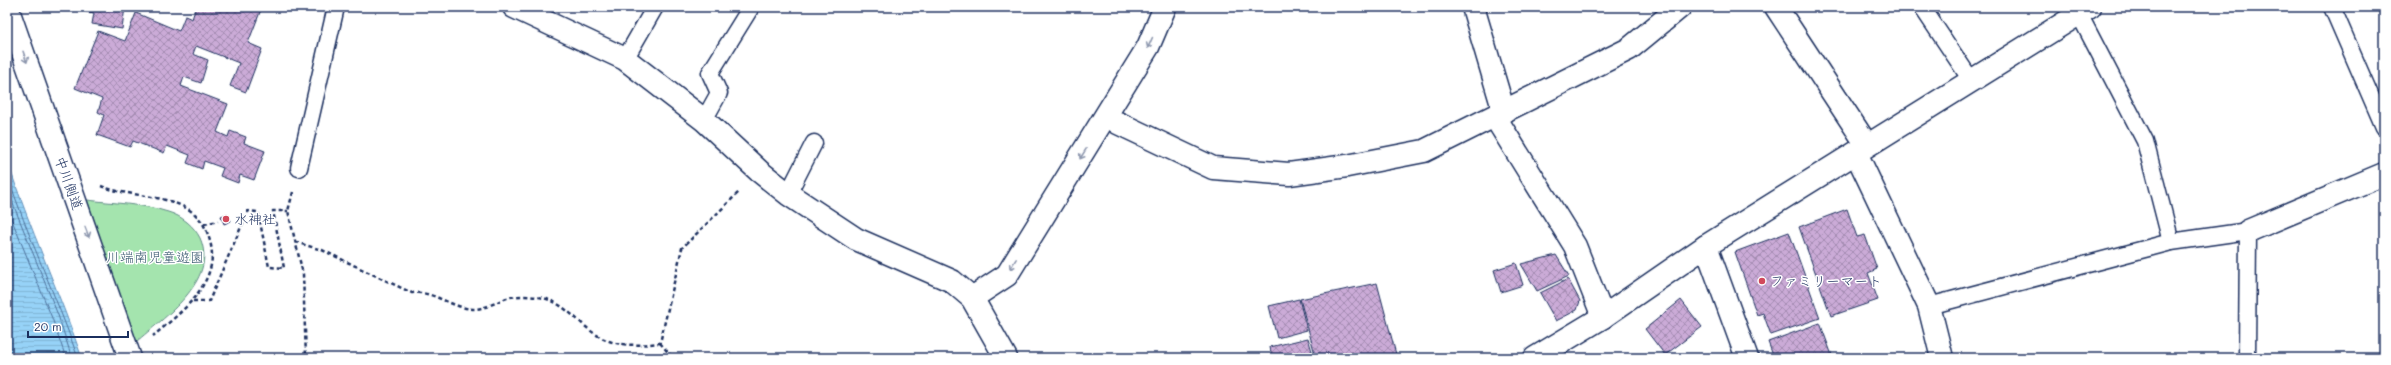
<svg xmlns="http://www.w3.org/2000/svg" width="2391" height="365" font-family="Mali,'Klee One',sans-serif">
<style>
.park{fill:#a4e4ae;stroke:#608a86}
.water{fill:url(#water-rules);stroke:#6591ba}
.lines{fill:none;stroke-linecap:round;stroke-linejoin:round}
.shore{stroke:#4c709b;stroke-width:1}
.building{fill:url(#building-cross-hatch);stroke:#1b2f5e}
.lane-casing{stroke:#1b2f5e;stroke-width:19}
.street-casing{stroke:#1b2f5e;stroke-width:25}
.secondary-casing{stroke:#1b2f5e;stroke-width:25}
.path{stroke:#1b2f5e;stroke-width:2.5;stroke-dasharray:4 3;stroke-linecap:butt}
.lane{stroke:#fff;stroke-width:16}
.street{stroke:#fff;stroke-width:22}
.secondary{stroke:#fff;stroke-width:22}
.oneway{stroke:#8d97ae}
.poi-dot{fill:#d1495b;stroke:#fff;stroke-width:1.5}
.labels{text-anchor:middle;stroke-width:3;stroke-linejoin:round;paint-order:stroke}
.street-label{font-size:14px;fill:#1b2f5e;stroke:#fff}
.poi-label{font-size:14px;fill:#1b2f5e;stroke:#fff;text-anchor:start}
.park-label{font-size:14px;fill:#3d5c72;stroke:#fff}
</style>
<defs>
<pattern id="water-rules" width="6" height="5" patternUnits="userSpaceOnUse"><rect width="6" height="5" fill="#96d2f7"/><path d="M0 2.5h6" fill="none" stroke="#81b5d6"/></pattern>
<pattern id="building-cross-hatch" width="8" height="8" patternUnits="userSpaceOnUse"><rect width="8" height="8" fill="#cbabd7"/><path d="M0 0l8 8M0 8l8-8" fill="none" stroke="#a48cb2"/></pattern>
</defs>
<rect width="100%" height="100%" fill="#fff"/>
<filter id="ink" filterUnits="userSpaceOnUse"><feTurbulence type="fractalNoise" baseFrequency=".025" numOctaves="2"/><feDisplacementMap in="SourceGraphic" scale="8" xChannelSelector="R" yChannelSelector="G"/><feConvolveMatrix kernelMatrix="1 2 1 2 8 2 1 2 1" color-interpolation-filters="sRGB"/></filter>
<g filter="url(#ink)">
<!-- park -->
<path class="park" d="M87,200C112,203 144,204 168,212C182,216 194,226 200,238C219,281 163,318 136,342Z"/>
<!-- water -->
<path class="water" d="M7,160C29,227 59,291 82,358H7Z"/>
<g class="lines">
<!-- shore -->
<g class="shore">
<path d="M7,173C27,236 56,295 78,358"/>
<polyline points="7,189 58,315 72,358"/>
<polyline points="7,208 52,318 66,358"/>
</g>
</g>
<!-- building -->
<g class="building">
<polygon points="70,7 125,7 122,29 92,24 94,13 69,9"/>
<polygon points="196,7 262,7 248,43 262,49 246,92 230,86 239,63 196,46 193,54 208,60 201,83 184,77 181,86 228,104 217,132 228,137 230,131 246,137 244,143 265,151 254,180 240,175 238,183 220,176 223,168 204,161 202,169 187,163 190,155 167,146 164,153 133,141 130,147 97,135 104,115 98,112 102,99 75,88 98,31 125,41 136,13 179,31 185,16 192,19"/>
<polygon points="1847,209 1857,237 1865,235 1877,269 1868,273 1878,300 1831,316 1799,227"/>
<polygon points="227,214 231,221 224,224 221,216"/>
<polygon points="1789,232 1820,318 1771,335 1763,313 1757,315 1735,252"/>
<polygon points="1556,255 1569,276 1537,291 1521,264"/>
<polygon points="1516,263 1523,285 1501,292 1494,270"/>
<polygon points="1568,279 1580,301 1577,310 1556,321 1540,293"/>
<polygon points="1377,283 1397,358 1316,358 1300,299"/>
<polygon points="1299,299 1307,330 1277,338 1269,306"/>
<polygon points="1681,300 1702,327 1665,355 1645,329"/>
<polygon points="1820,323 1833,358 1774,358 1768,342"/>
<polygon points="1308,338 1314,358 1272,358 1270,347"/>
</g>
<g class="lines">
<!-- lane casing -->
<g class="lane-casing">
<g id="lane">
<polyline points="1922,7 1971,80"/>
<polyline points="2332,7 2384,127"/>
<polyline points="2079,14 2145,141 2171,242"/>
<polyline points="625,59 655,7"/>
<polyline points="704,120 719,93 710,73 751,7"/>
<polyline points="299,168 336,7"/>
<polyline points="788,194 814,143"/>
<polyline points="1929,306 2171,242 2248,231 2247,358"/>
</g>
</g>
<!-- street casing -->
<g class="street-casing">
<g id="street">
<polyline points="7,7 130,358"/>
<polyline points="514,7 625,59 704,120 759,171 788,194 856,239 952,281 972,298 1006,358"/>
<polyline points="1473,7 1504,112"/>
<polyline points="1776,7 1867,145"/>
<polyline points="1495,117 1575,246 1603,317"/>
<polyline points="1856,153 1929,306 1942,358"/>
<polyline points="2248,231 2384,174"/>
<polyline points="1706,246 1747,358"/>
<polyline points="972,298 1007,275 1148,47 1165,7"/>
</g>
</g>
<!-- secondary casing -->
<g class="secondary-casing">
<g id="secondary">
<polyline points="1118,123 1213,168 1289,174 1347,166 1424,151 1629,49 1680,7"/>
<polyline points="1535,358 1603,317 1706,246 2090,7"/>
</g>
</g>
<!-- path -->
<g class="path">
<path d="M101,186C126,196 155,194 180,205C194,211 203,220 208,235C225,279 183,311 153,336"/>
<polyline points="293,192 288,211 303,274 306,358"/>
<polyline points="204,224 218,221"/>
<path d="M295,242L322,250L412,293C433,290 451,308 473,309C486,309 496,302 507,298C515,295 535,296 543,298C568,304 582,329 604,339C621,347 642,345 660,343L682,248L739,192"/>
<polyline points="193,301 209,301 248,211 258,212 269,267 284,268 273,211 288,211"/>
<polyline points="660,343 673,358"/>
</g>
<!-- lane -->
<use href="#lane" class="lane"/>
<!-- street -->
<use href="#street" class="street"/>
<!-- secondary -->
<use href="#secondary" class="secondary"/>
</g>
<!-- one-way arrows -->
<defs><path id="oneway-shaft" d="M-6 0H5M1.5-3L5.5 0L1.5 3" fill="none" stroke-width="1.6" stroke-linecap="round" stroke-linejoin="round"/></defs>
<g class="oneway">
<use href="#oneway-shaft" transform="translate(1150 43) rotate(114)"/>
<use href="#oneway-shaft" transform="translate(25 57) rotate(71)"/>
<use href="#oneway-shaft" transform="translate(1083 154) rotate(122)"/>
<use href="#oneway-shaft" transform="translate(87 232) rotate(69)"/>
<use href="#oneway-shaft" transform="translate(1013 264) rotate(122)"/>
</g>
</g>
<!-- markers -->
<g class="poi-dot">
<circle cx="226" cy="219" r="4"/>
<circle cx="1762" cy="281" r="4"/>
</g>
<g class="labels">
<!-- street labels -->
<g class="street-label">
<text transform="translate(69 183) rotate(70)" y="5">中川側道</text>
</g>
<!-- poi labels -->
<g class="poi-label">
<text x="234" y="224">水神社</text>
<text x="1770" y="286">ファミリーマート</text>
</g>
<!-- park labels -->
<g class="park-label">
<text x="155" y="262">川端南児童遊園</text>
</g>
</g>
<!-- margin -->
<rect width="2391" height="365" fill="none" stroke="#fff" stroke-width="24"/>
<rect x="12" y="12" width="2367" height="341" fill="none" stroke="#1b2f5e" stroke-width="1.5" filter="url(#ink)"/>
<!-- scale -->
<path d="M28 331v6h100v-6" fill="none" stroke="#1b2f5e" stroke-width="2"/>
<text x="34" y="331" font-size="12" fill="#1b2f5e" stroke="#ffffff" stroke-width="3" paint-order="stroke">20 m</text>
</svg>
